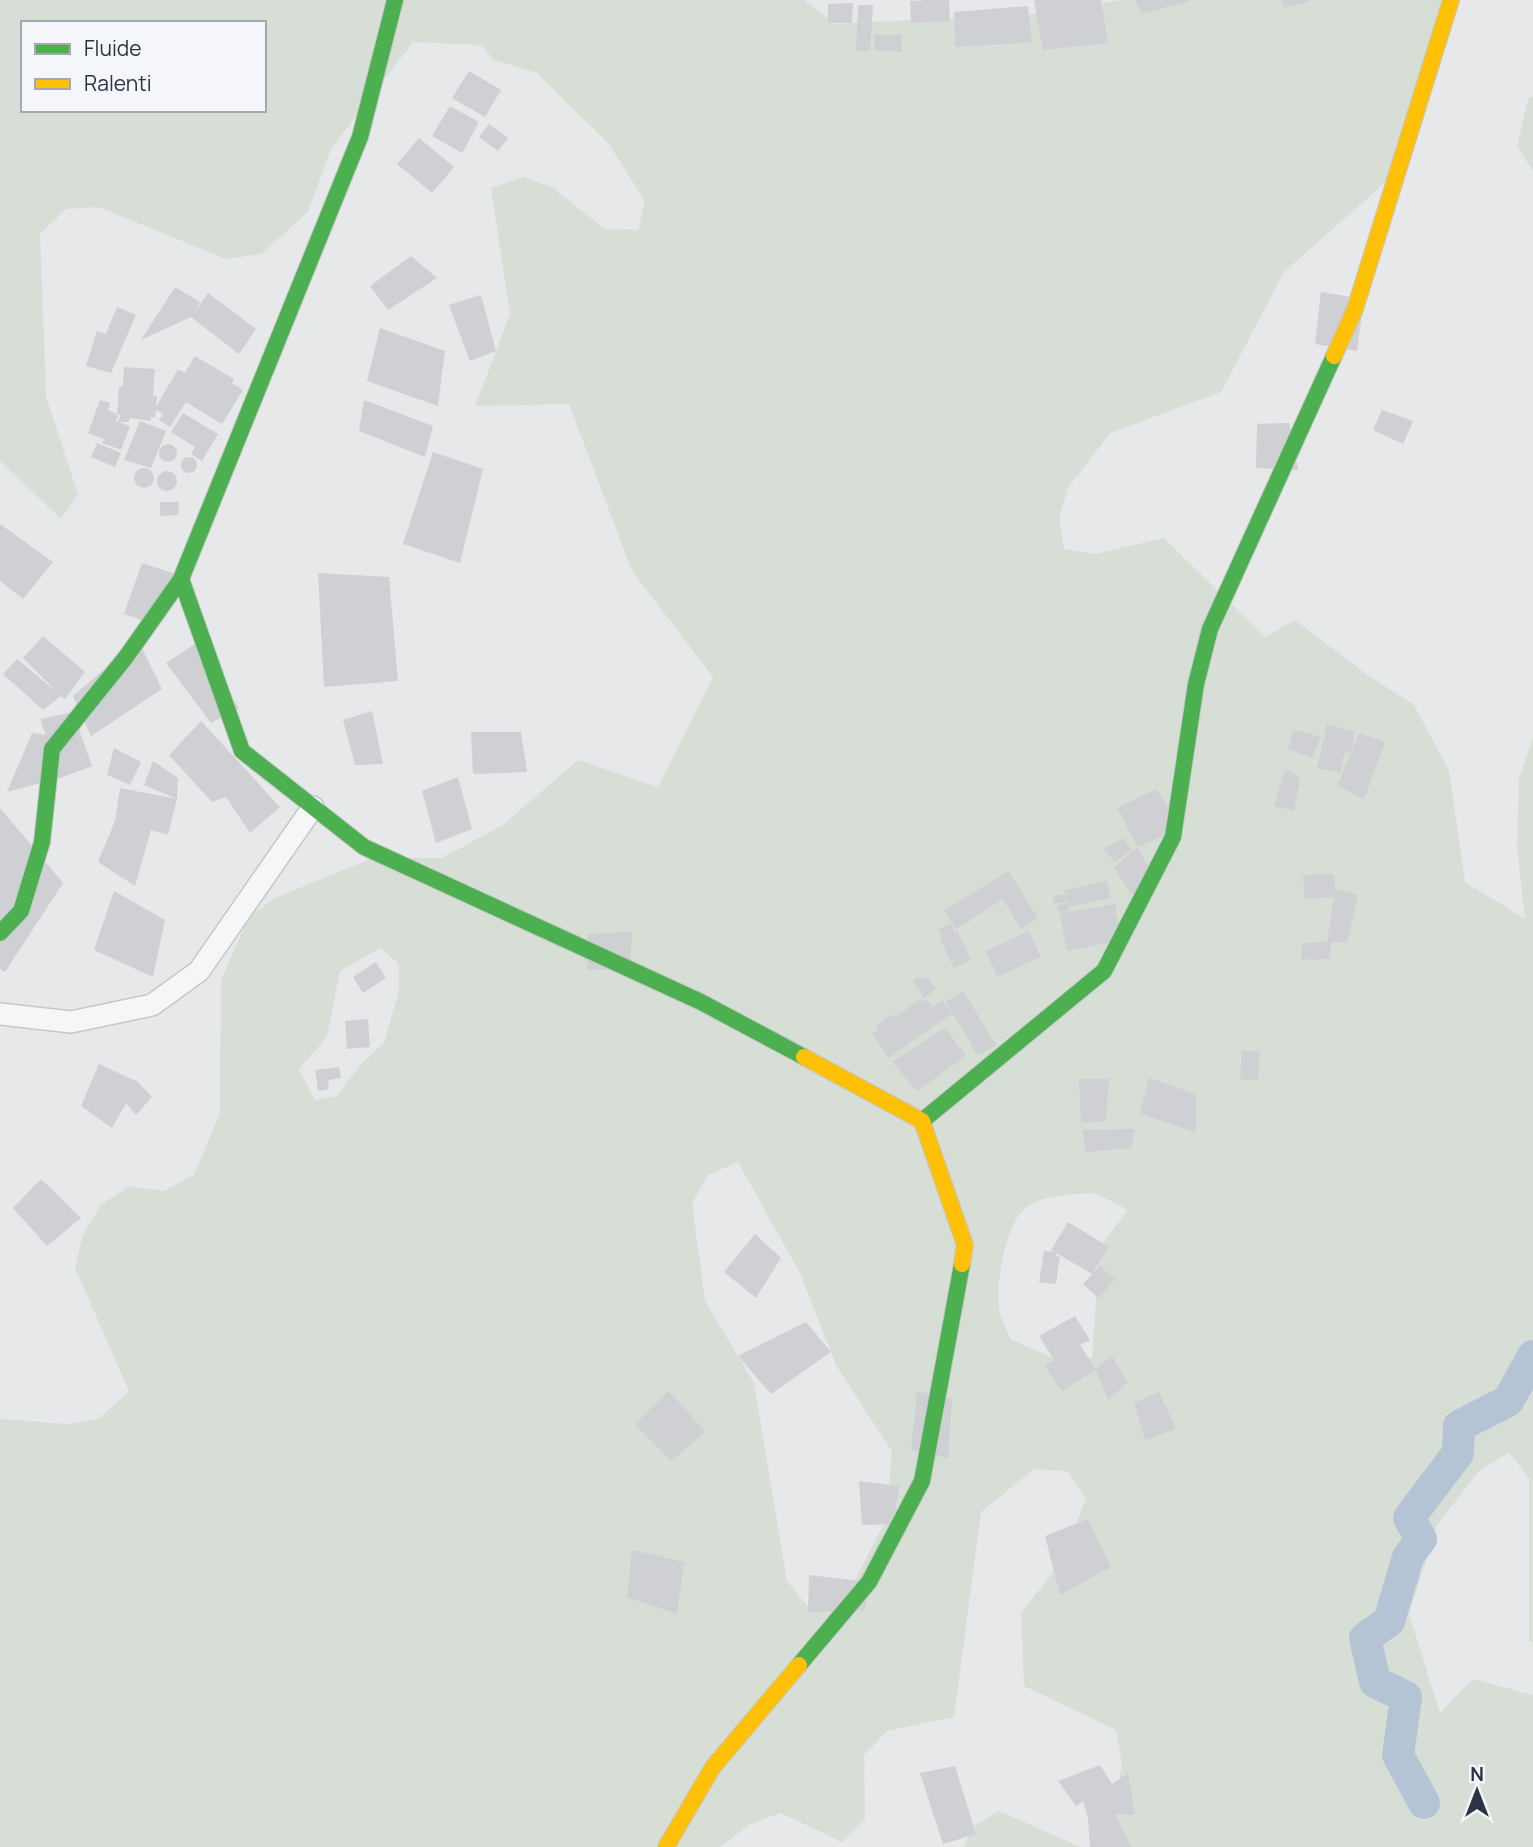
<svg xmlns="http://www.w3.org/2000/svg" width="1533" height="1847" font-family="Manrope,sans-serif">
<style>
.green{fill:#d6ded6;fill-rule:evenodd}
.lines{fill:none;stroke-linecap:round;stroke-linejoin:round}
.river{stroke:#b4c4d5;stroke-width:32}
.building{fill:#ced0d3}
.street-casing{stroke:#c4c6c8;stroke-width:24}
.fast-casing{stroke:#c4c6c8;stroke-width:18}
.slow-casing{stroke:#c4c6c8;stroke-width:18}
.street{stroke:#f5f6f7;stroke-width:21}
.fast{stroke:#4caf50;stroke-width:16}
.slow{stroke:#ffc107;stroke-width:16}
</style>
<rect width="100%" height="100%" fill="#e6e8ea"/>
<!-- green -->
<g class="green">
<path d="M0,0H804L835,24L1048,13L1120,0H1456L1406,164L1284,272L1221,392L1110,433L1068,488L1059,518L1064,549L1095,554L1164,538L1265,637L1295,620L1366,674L1414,705L1449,771L1465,882L1525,919L1517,847L1519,778L1533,738V1643L1529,1641V1479L1509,1452L1479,1471L1437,1525L1409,1614L1440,1713L1473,1679L1533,1695V1847H1093L1113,1825L1122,1763L1116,1730L1024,1686L1021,1613L1062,1561L1086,1498L1067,1471L1034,1469L981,1512L954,1717L887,1731L864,1755L865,1819L842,1842L781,1813L750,1824L720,1847H0V1419L67,1424L99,1419L129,1391L75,1268L83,1235L101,1205L129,1186L164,1191L194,1175L220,1113L221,981L248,918L275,898L373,858H442L503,825L578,760L658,787L713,677L632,571L569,404L475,406L510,314L491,188L523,177L553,188L605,229L638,230L645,201L608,143L537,73L494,60L481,45L413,42L331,149L308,212L261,254L226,259L99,207L66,209L40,234L46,396L78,494L61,519L0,461ZM23,23H264V110H23ZM380,948L399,964V991L384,1043L361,1064L337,1096L315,1100L299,1069L327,1037L340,971ZM738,1162L800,1273L837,1367L892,1451L886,1520L841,1607H808L787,1581L754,1383L705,1301L692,1203L708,1175ZM1095,1193L1128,1210L1105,1240L1099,1258L1092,1358L1062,1362L1010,1339C1007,1329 1000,1318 999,1308C995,1285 1006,1226 1023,1210C1037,1195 1076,1194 1095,1193Z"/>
<polygon points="1529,97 1533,97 1533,171 1517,146"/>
<polygon points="999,1811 1080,1847 964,1847 970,1829"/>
</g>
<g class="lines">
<!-- river -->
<polyline class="river" points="1424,1803 1398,1755 1406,1697 1375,1682 1365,1638 1389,1621 1408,1557 1421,1539 1409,1518 1458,1453 1459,1426 1508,1401 1533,1356"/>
</g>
<!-- building -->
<g class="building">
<polygon points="927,0 949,0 950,21 911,23 910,1"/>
<polygon points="1034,0 1101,0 1108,43 1043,50"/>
<polygon points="1135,0 1190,0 1190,1 1142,14"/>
<polygon points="1281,0 1310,0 1310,1 1284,8"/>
<polygon points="853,3 852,23 828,23 828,4"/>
<polygon points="858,5 873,5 870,51 856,51"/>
<polygon points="1028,6 1032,42 955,47 954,12"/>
<polygon points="874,35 902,35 902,52 874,50"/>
<polygon points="469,71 501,90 485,117 452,98"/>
<polygon points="450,106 479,122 462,153 432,136"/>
<polygon points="489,124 508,138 498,151 479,137"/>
<polygon points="419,138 454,167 432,193 397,164"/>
<polygon points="411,256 437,278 388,310 370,286"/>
<polygon points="175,287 200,302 195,312 208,293 256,329 239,354 191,317 141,340"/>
<polygon points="1321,292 1364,299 1357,351 1315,344"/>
<polygon points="481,295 496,351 470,361 449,305"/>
<polygon points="117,307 136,315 111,373 86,366 97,331 106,334"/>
<polygon points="380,328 445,351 438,406 367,381"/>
<polygon points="195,356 234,379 232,383 243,390 222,424 186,402 170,427 159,420 163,414 156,410 155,418 151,417 151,421 130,418 129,422 118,422 121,415 114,414 118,416 116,421 130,426 121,450 102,443 104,439 88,433 100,400 110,403 108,410 117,414 119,386 123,386 124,367 155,369 153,396 157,396 156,407 178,369 185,373"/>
<polygon points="364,400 433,426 425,457 359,431"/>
<polygon points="1382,410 1413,421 1403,444 1373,430"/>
<polygon points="183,413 218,434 202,461 191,454 195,447 171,432"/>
<polygon points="140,421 166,431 151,468 124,460"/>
<polygon points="1289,423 1298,470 1256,468 1257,424"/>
<polygon points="97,443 121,453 115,467 91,457"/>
<circle cx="168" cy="453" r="9"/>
<polygon points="433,452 483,469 460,563 403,544"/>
<circle cx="189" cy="465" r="8"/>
<circle cx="144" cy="478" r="10"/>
<circle cx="167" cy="481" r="10"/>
<polygon points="160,502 179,502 178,515 160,516"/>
<polygon points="0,524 53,562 23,599 0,581"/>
<polygon points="142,563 173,573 157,625 124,614"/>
<polygon points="318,573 389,577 398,681 324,687"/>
<polygon points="43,636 85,672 65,699 61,696 43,710 3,674 17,659 58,693 23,658"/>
<polygon points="138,640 162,689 91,736 73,696"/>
<polygon points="195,644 239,708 211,723 166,663"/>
<polygon points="372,711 383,764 355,765 343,720"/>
<polygon points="73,712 92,766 63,777 7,792 32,733 46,735 40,719"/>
<polygon points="201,721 280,807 250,833 226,797 212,802 169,755"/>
<polygon points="1327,724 1355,732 1351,753 1359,733 1385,742 1364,799 1337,786 1351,753 1345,752 1340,773 1317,768"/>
<polygon points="1293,729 1321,737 1312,758 1288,749"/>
<polygon points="471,732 521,732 527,772 473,774"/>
<polygon points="114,748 141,762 130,785 107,775"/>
<polygon points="153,761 178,778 177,799 168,835 151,830 135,886 98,862 115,821 120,788 177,799 144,785"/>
<polygon points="1285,769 1300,778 1294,811 1274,806"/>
<polygon points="458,777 472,829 436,843 422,791"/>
<polygon points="1156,789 1182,828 1138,847 1117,808"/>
<polygon points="0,808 63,883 5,972 0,969"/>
<polygon points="1123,838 1132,850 1115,862 1103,849"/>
<polygon points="1138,847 1157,885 1132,895 1114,867"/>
<polygon points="1008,871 1038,918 1021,929 1003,899 956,929 944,911"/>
<polygon points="1334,874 1335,889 1358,895 1347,943 1331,942 1330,959 1301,960 1302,943 1327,942 1334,897 1305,899 1303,875"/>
<polygon points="1107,881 1111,898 1069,907 1070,910 1059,913 1057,906 1067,903 1064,890"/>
<polygon points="114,891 165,920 153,977 94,950"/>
<polygon points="1064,894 1066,902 1055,904 1053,896"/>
<polygon points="1115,904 1122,940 1067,951 1060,914"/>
<polygon points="951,923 954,931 957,930 971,960 954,968 940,938 942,937 939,929"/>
<polygon points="1029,931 1041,957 997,977 986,951"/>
<polygon points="632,932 630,970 587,970 588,934"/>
<polygon points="376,962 386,978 363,993 353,977"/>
<polygon points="918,977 920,979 923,977 926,980 928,978 936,989 924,998 913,981"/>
<polygon points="963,991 996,1045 978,1056 946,1002"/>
<polygon points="921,999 924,1002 927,1000 933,1007 942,1000 952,1013 889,1058 872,1034 879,1029 877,1025 893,1014 895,1017"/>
<polygon points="368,1019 370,1047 347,1049 345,1021"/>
<polygon points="945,1028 966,1056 917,1091 892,1062"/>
<polygon points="1242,1051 1260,1051 1258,1080 1240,1080"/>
<polygon points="99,1064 138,1082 152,1097 136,1115 126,1103 112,1128 81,1106"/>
<polygon points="339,1067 341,1078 328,1080 329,1089 318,1091 315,1070"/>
<polygon points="1149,1078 1196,1094 1196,1133 1140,1113"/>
<polygon points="1079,1079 1109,1079 1106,1121 1081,1123"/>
<polygon points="1135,1129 1131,1148 1085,1152 1083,1130"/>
<polygon points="41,1179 81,1218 47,1246 13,1208"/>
<polygon points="1068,1222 1109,1247 1093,1273 1100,1266 1115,1279 1098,1298 1083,1284 1092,1274 1056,1253 1056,1256 1060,1256 1056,1284 1039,1282 1044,1251 1055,1252 1051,1250"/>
<polygon points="755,1234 781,1258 756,1298 724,1272"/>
<polygon points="1075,1316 1090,1340 1080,1345 1096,1369 1112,1356 1128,1382 1108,1400 1096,1369 1062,1391 1045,1366 1054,1360 1039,1336"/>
<polygon points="806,1322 831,1352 771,1394 738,1356"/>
<polygon points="669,1391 705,1432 671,1461 635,1424"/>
<polygon points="917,1391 952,1399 948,1458 911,1450"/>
<polygon points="1159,1392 1176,1429 1145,1440 1134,1403"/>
<polygon points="859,1481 899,1486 893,1524 862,1525"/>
<polygon points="1088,1519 1111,1567 1060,1595 1045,1536"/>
<polygon points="632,1550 684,1562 677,1614 627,1597"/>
<polygon points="809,1575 869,1582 865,1610 808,1612"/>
<polygon points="1100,1765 1112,1784 1128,1773 1135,1815 1115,1814 1131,1847 1090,1847 1088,1818 1083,1801 1076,1806 1058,1781"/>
<polygon points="955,1766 976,1834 943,1844 920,1773"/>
</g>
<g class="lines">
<!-- street casing -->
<g class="street-casing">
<polyline id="street" points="0,1014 71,1022 152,1005 199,971 313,807"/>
</g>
<!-- fast casing -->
<g class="fast-casing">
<g id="fast">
<polyline points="181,579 242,751 364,847 701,1002 804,1057"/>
<polyline points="0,933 21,911 42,842 52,749 126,657 181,579 360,137 395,0"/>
<polyline points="922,1121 1104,971 1173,837 1196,684 1210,629 1334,356"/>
<polyline points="799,1665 869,1582 922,1481 962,1264"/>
</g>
</g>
<!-- slow casing -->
<g class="slow-casing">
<g id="slow">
<polyline points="1334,356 1355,309 1451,0"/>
<polyline points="804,1057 922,1121 965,1245 962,1264"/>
<polyline points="666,1847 713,1767 799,1665"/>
</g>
</g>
<!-- street -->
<use href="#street" class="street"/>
<!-- fast -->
<use href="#fast" class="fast"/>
<!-- slow -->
<use href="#slow" class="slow"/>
</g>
<!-- legend -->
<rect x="21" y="21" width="245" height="91" fill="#f4f6f9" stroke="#a4a8b1" stroke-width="2"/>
<rect x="35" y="44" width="35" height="10" fill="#4caf50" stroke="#a4a8b1" stroke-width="2"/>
<text x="84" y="56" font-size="21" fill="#2b3445">Fluide</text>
<rect x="35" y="79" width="35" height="10" fill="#ffc107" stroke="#a4a8b1" stroke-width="2"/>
<text x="84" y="91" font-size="21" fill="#2b3445">Ralenti</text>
<!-- north arrow -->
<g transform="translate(1477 1791)" stroke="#f4f6f9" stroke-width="5" paint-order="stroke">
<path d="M0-5L12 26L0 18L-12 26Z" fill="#2b3445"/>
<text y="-10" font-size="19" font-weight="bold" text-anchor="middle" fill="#2b3445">N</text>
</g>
</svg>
